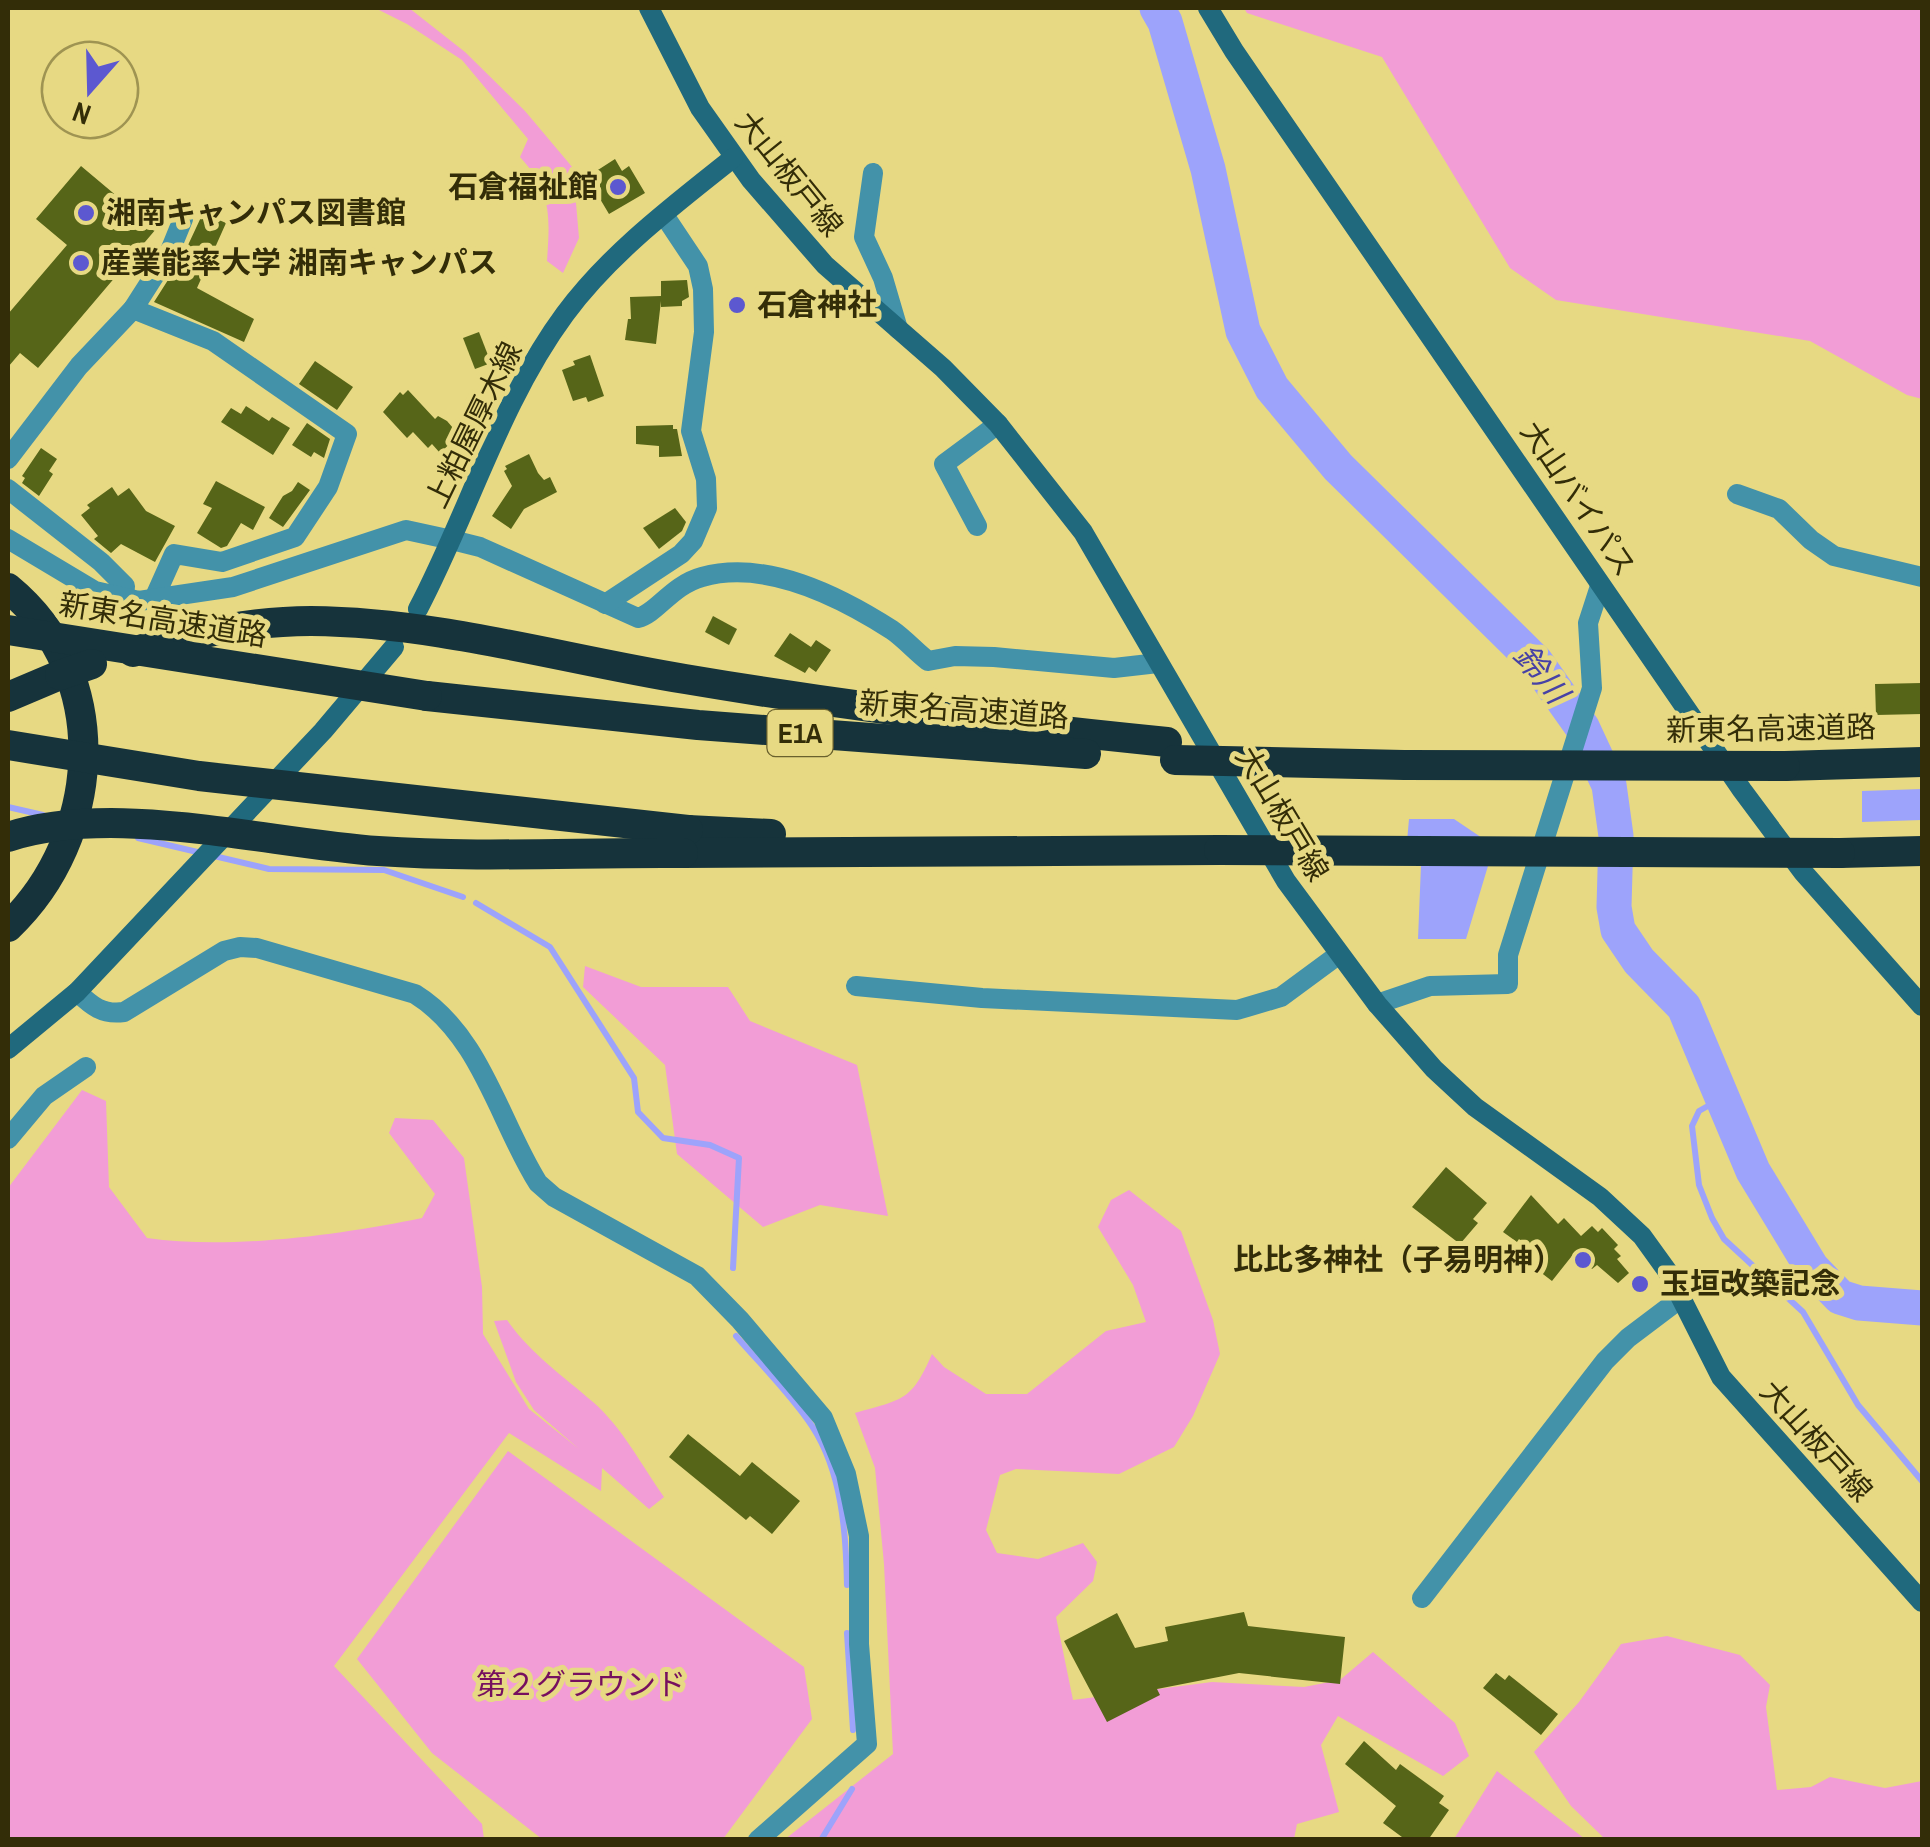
<svg xmlns="http://www.w3.org/2000/svg" width="1930" height="1847" font-family="'Archivo Narrow','Noto Sans JP',sans-serif">
<style>
.green{fill:#f29dd6}
.water{fill:#9da3fb}
.lines{fill:none;stroke-linecap:round;stroke-linejoin:round}
.stream{stroke:#9da3fb;stroke-width:6}
.river{stroke:#9da3fb;stroke-width:35}
.building{fill:#566518}
.minor{stroke:#4392a9;stroke-width:20}
.tertiary{stroke:#4392a9;stroke-width:20}
.secondary{stroke:#20697d;stroke-width:20}
.motorway{stroke:#16333b;stroke-width:30}
.motorway-bridge{stroke:#16333b;stroke-width:30}
.poi-dot{fill:#5c58d0;stroke:#e7d983;stroke-width:4}
.labels{text-anchor:middle;stroke-width:10;stroke-linejoin:round;paint-order:stroke}
.shield{fill:#e7d983;stroke:#69612d;stroke-width:2.5}
.shield-label{font-size:28px;font-weight:bold;fill:#332d08}
.street-label{font-size:30px;fill:#332d08;stroke:#e7d983}
.poi-label{font-size:30px;font-weight:bold;fill:#332d08;stroke:#e7d983;text-anchor:start}
.park-label{font-size:30px;fill:#760f5f;stroke:#e7d983}
.water-label{font-size:32px;font-style:italic;fill:#4742a6;stroke:#e7d983}
</style>
<rect width="100%" height="100%" fill="#e7d983"/>
<!-- green -->
<g class="green">
<path d="M375,8H409L465,52L525,111L573,168L579,238L563,273L547,261C550,216 552,192 520,157L528,139L462,60L407,24Z"/>
<polygon points="1244,8 1922,8 1922,399 1907,395 1810,341 1556,300 1510,268 1382,57 1247,13"/>
<polygon points="585,966 641,987 728,987 750,1021 857,1065 888,1216 820,1205 763,1227 677,1154 665,1065 583,987"/>
<path d="M82,1090L106,1101L109,1187L147,1238C229,1250 340,1235 422,1218L435,1194L389,1133L395,1118L433,1120L464,1158L482,1287L483,1334L529,1409L579,1449L534,1410L516,1382L494,1321L507,1320C531,1354 562,1375 593,1402C622,1427 642,1466 664,1497L649,1509L602,1468L601,1491L509,1433L334,1666L482,1824L484,1839H8V1188Z"/>
<path d="M1129,1190L1181,1231L1213,1320L1220,1354L1193,1416L1174,1447L1119,1474L1016,1469L1000,1475L986,1530L997,1553L1038,1559L1083,1543L1097,1562L1093,1581L1056,1617L1073,1700L1212,1682L1304,1687L1340,1680L1373,1652L1455,1723L1469,1756L1443,1776L1338,1716L1321,1745L1339,1812L1297,1824L1294,1839L784,1840L893,1754L884,1564L875,1468L855,1413C903,1399 911,1402 932,1354L944,1367L986,1394H1027L1106,1331L1146,1322L1133,1285L1098,1227L1111,1200Z"/>
<polygon points="508,1451 804,1667 812,1719 723,1839 542,1839 432,1753 357,1659"/>
<polygon points="1667,1636 1740,1655 1770,1685 1766,1707 1777,1790 1811,1787 1830,1777 1885,1788 1922,1781 1922,1839 1604,1838 1571,1806 1534,1752 1579,1702 1621,1644"/>
<polygon points="1497,1771 1585,1839 1454,1839"/>
</g>
<!-- water -->
<g class="water">
<polygon points="1922,789 1922,820 1862,822 1862,791"/>
<polygon points="1409,819 1454,819 1494,846 1466,939 1418,939 1421,865 1405,864"/>
</g>
<g class="lines">
<!-- stream -->
<g class="stream">
<polyline points="8,807 43,815"/>
<polyline points="138,838 269,869 384,870 463,897"/>
<polyline points="476,903 550,947 634,1078 638,1112 663,1138 710,1145 739,1158 733,1268"/>
<polyline points="1722,1098 1699,1111 1692,1126 1699,1185 1712,1218 1724,1239 1803,1312 1858,1405 1922,1481"/>
<path d="M736,1336C761,1365 790,1393 812,1426C842,1472 846,1532 847,1585"/>
<polyline points="847,1633 853,1730"/>
<polyline points="821,1840 852,1789"/>
</g>
<!-- river -->
<polyline class="river" points="1157,8 1165,22 1208,169 1243,331 1272,388 1338,467 1536,662 1582,727 1609,785 1616,836 1614,907 1618,930 1639,961 1684,1007 1753,1171 1812,1268 1840,1297 1859,1303 1922,1308"/>
</g>
<!-- building -->
<g class="building">
<polygon points="615,159 622,171 629,166 645,193 609,214 587,177"/>
<polygon points="81,166 156,229 38,368 20,353 8,367 8,314 67,245 36,219"/>
<polygon points="203,213 226,223 197,288 254,319 244,342 154,302 182,258"/>
<polygon points="687,280 689,297 682,301 682,306 661,307 661,301 656,344 625,340 628,319 631,319 630,297 661,296 661,281"/>
<polygon points="479,332 491,363 475,369 463,338"/>
<polygon points="590,355 604,396 588,402 586,397 573,401 562,370 575,365 573,361"/>
<polygon points="315,361 353,387 337,410 299,384"/>
<polygon points="408,390 435,419 438,416 447,421 459,435 440,453 432,444 428,448 413,432 407,438 383,412 400,392 403,395"/>
<polygon points="246,406 269,421 272,417 290,428 273,455 221,422 231,408 241,414"/>
<polygon points="307,423 330,439 324,458 314,452 311,457 292,445"/>
<polygon points="673,425 673,429 677,429 682,456 659,457 659,446 636,444 636,426"/>
<polygon points="41,448 57,459 49,471 53,474 39,496 22,483 25,478 22,476"/>
<polygon points="529,454 538,473 544,480 550,477 557,492 524,509 511,529 492,516 512,486 504,471 507,469 505,466"/>
<polygon points="216,481 265,507 253,530 241,523 227,546 221,548 197,533 212,508 203,504"/>
<polygon points="298,482 310,490 283,527 269,518 283,496 292,491"/>
<polygon points="112,487 118,496 129,488 146,511 175,526 155,562 121,544 111,553 94,539 98,536 81,515 90,508 87,505"/>
<polygon points="675,508 686,522 682,531 659,549 643,528"/>
<polygon points="713,616 737,629 729,645 705,632"/>
<polygon points="790,633 811,647 816,640 831,650 816,672 809,667 805,673 774,656"/>
<polygon points="1922,683 1922,714 1876,715 1875,684"/>
<polygon points="1446,1167 1487,1203 1473,1219 1478,1223 1460,1244 1412,1207"/>
<polygon points="1531,1195 1558,1224 1564,1218 1581,1236 1592,1226 1598,1232 1602,1228 1618,1245 1614,1249 1621,1256 1617,1259 1629,1273 1618,1283 1597,1265 1592,1269 1575,1252 1552,1281 1535,1268 1543,1259 1519,1239 1517,1242 1503,1232"/>
<polygon points="688,1434 740,1476 752,1462 800,1501 772,1534 750,1516 746,1520 669,1457"/>
<polygon points="1244,1612 1248,1626 1345,1637 1340,1684 1239,1673 1157,1689 1160,1695 1107,1722 1064,1641 1117,1613 1135,1648 1168,1641 1165,1627"/>
<polygon points="1496,1673 1505,1680 1509,1675 1558,1714 1541,1735 1483,1688"/>
<polygon points="1364,1741 1396,1770 1400,1764 1444,1796 1439,1803 1449,1810 1428,1840 1406,1840 1383,1823 1396,1806 1345,1764"/>
</g>
<g class="lines">
<!-- minor -->
<g class="minor">
<polyline points="873,173 864,237 883,278 898,329"/>
<polyline points="133,309 170,251 183,219"/>
<polyline points="8,459 79,366 133,309 213,341 347,434 328,487 295,537 222,562 174,554 153,601"/>
<polyline points="8,489 101,562 125,586 124,599"/>
<polyline points="1737,494 1779,509 1811,540 1834,556 1922,577"/>
<polyline points="977,526 944,464 998,424"/>
<path d="M452,540L480,547L638,618C656,614 672,585 702,577C766,559 839,596 892,630C905,639 915,651 928,661L955,656L994,657L1114,668L1158,663"/>
<polyline points="605,604 681,554 693,541 707,508 706,479 691,431 704,332 703,289 698,266 664,215"/>
<polyline points="856,986 982,998 1237,1010 1281,997 1338,955"/>
<path d="M77,992C92,1006 102,1015 124,1012L224,951L240,947L257,948L415,994C481,1035 499,1121 538,1183L554,1197L697,1276L740,1320L823,1418L846,1474L859,1536V1644L867,1744L758,1840"/>
<polyline points="1377,1004 1430,986 1508,984 1508,955 1592,688 1588,623 1600,586"/>
<polyline points="8,1139 44,1096 86,1067"/>
<polyline points="1422,1598 1605,1361 1628,1338 1681,1298"/>
</g>
<!-- tertiary -->
<polyline class="tertiary" points="8,539 95,591 139,601 233,587 406,530 452,540"/>
<!-- secondary -->
<g class="secondary">
<polyline points="649,8 700,108 751,180 825,265 943,368 998,424 1083,532 1286,881 1377,1004 1434,1069 1475,1107 1600,1197 1642,1236 1668,1272 1721,1377 1922,1602"/>
<polyline points="1208,8 1234,51 1742,790 1803,872 1922,1006"/>
<path d="M418,609C469,512 500,402 565,314C610,253 674,205 733,158"/>
<polyline points="8,1049 77,992 323,731 394,647"/>
</g>
<!-- motorway -->
<g class="motorway">
<path d="M8,588C114,675 103,837 8,927"/>
<path d="M133,652C190,634 250,621 311,621C438,622 562,659 685,679C845,706 1006,726 1167,742"/>
<polyline points="427,696 698,725 1086,754"/>
<polyline points="8,697 60,675"/>
<polyline points="1785,766 1922,762"/>
<polyline points="688,830 771,834"/>
<polyline points="683,853 1219,850"/>
<polyline points="1840,853 1922,851"/>
</g>
<!-- motorway-bridge -->
<g class="motorway-bridge">
<polyline points="8,630 427,696"/>
<polyline points="60,675 92,664"/>
<polyline points="8,745 199,776 688,830"/>
<polyline points="1175,760 1404,765 1785,766"/>
<path d="M8,837C114,802 266,843 378,851C479,858 582,852 683,853"/>
<polyline points="1219,850 1840,853"/>
</g>
</g>
<!-- markers -->
<g class="poi-dot">
<circle cx="618" cy="187" r="10"/>
<circle cx="86" cy="213" r="10"/>
<circle cx="81" cy="263" r="10"/>
<circle cx="737" cy="305" r="10"/>
<circle cx="1583" cy="1260" r="10"/>
<circle cx="1640" cy="1284" r="10"/>
</g>
<g class="labels">
<!-- shield labels -->
<rect class="shield" x="767.5" y="710" width="65" height="46" rx="8"/>
<g class="shield-label">
<text x="800" y="743">E1A</text>
</g>
<!-- street labels -->
<g class="street-label">
<text transform="translate(789 174) rotate(51)" y="10">大山板戸線</text>
<text transform="translate(474 425) rotate(-64)" y="10">上粕屋厚木線</text>
<text transform="translate(1578 499) rotate(56)" y="10">大山バイパス</text>
<text transform="translate(163 620) rotate(9)" y="10">新東名高速道路</text>
<text transform="translate(964 710) rotate(4)" y="10">新東名高速道路</text>
<text transform="translate(1771 729) rotate(-1)" y="10">新東名高速道路</text>
<text transform="translate(1282 814) rotate(59)" y="10">大山板戸線</text>
<text transform="translate(1816 1441) rotate(48)" y="10">大山板戸線</text>
</g>
<!-- poi labels -->
<g class="poi-label">
<text x="598" y="197" text-anchor="end">石倉福祉館</text>
<text x="106" y="223">湘南キャンパス図書館</text>
<text x="101" y="273">産業能率大学 湘南キャンパス</text>
<text x="757" y="315">石倉神社</text>
<text x="1563" y="1270" text-anchor="end">比比多神社（子易明神）</text>
<text x="1660" y="1294">玉垣改築記念</text>
</g>
<!-- park labels -->
<g class="park-label">
<text x="581" y="1695">第２グラウンド</text>
</g>
<!-- water labels -->
<g class="water-label">
<text transform="translate(1541 674) rotate(51)" y="11">鈴川</text>
</g>
</g>
<!-- border -->
<rect width="1930" height="1847" fill="none" stroke="#332d08" stroke-width="20"/>
<!-- north arrow -->
<g transform="translate(90 90) rotate(200)"><circle r="48" fill="#e7d983" stroke="#9f9452" stroke-width="2.5"/>
<path d="M0-8L18 38L0 25L-18 38Z" fill="#5c58d0"/>
<text y="-15" font-size="28" font-weight="bold" text-anchor="middle" fill="#332d08">N</text>
</g>
</svg>
